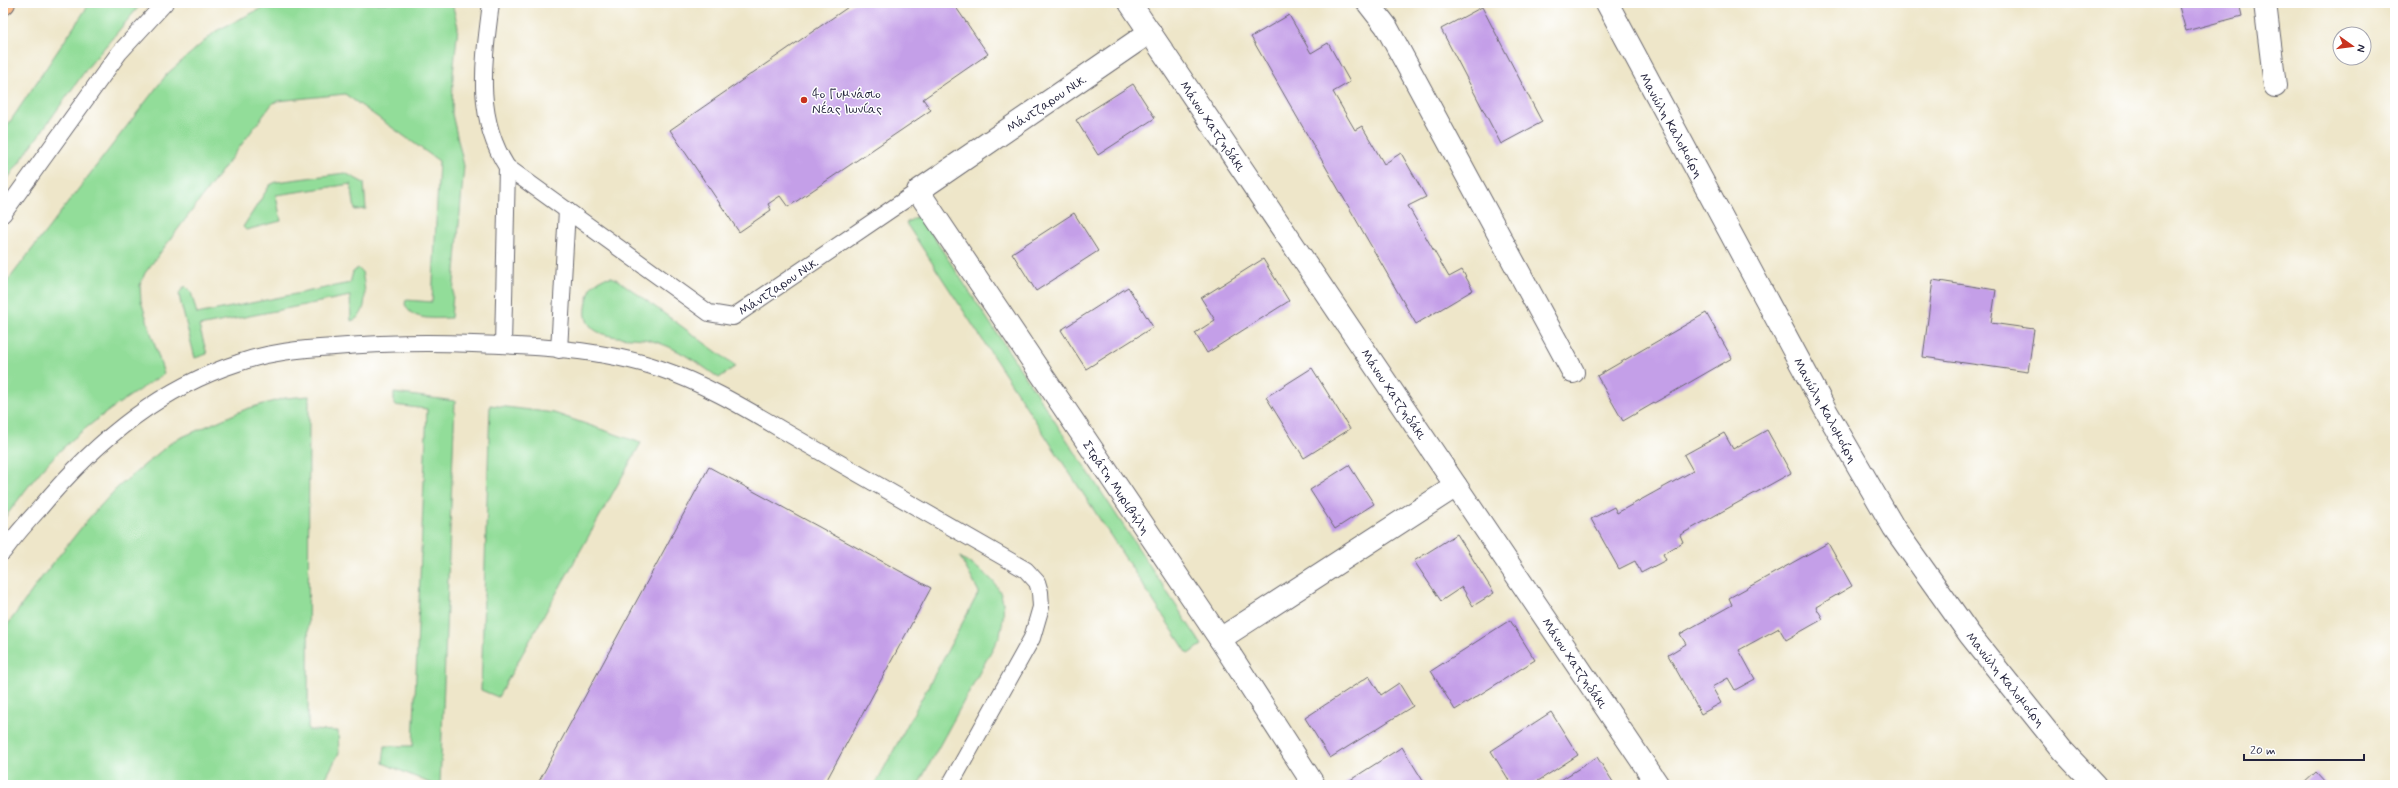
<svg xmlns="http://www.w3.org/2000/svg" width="2398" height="788" font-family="Mynerve,sans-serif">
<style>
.green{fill:#92dd99;stroke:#5a806a}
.building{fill:#c49fe8}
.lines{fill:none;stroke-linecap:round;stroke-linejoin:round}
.lane-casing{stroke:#69676d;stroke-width:18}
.street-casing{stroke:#69676d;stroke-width:24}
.primary-casing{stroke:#69676d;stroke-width:24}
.lane{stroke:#fff;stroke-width:16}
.street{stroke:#fff;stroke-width:22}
.primary{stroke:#f9bc8a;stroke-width:22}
.poi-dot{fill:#c8321e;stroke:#fff;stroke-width:1.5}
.labels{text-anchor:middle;stroke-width:3;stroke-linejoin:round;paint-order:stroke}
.poi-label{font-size:13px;fill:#22223b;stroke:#fff;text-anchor:start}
.street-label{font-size:13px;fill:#22223b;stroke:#fff}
</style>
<rect width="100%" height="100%" fill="#fff"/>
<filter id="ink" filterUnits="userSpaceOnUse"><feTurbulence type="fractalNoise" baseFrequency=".025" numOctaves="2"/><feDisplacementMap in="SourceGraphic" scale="8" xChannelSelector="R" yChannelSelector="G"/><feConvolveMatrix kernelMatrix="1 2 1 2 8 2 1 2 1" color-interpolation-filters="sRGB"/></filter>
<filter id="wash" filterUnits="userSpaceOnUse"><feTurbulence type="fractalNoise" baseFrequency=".012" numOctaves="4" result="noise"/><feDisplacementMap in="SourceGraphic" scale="16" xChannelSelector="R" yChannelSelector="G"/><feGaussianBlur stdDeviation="0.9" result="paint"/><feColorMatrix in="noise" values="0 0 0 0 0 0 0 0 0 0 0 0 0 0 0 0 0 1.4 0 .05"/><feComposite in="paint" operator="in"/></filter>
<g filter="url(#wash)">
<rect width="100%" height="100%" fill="#eee6c9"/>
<!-- green -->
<g class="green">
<polygon points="90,3 142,3 88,67 3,185 3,132"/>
<path d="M272,3H452L458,27L453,74L452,114L464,166L451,318C437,318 411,322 405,304L406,300L432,302L439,161L345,94L277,101L272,104L145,273L140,285L141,301L164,374C129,396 94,419 63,448C40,469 22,495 3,520V287L167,74L216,31Z"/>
<polygon points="345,173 364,183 366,209 355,210 351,184 276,195 281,221 246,230 243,227 270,185 276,182"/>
<polygon points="919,215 1202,645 1188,654 906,223"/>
<path d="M358,268L362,272C365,287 370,316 351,321L350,296L199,326L207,354L195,358L180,300L179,293L185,286L191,292L197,314L350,283L353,272Z"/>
<path d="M612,277L621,282L736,366L719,378C698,363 675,346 649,340C632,336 600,341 589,324C582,315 588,295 592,286L603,278Z"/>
<polygon points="394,393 455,401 440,785 434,785 383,763 385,746 413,746 427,409 394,405"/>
<polygon points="309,396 308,730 338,731 339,753 322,785 3,785 3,631 42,577 89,518 117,488 173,441 246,409 285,398"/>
<polygon points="490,405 554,413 641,443 498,697 481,690"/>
<path d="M960,557C995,579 1011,589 1000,635L918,785H875L979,592Z"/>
</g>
<g id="blocks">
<!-- building -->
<g class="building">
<polygon points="854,3 953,3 988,54 923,99 931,110 788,207 780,196 768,204 771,210 739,232 670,130"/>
<polygon points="2178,3 2239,3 2242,16 2186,31"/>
<polygon points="1482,7 1542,122 1501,144 1441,29"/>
<polygon points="1289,15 1311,53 1328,43 1350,82 1333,92 1355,130 1362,126 1384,164 1401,153 1426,197 1408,206 1449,277 1462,270 1473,290 1416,324 1251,37"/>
<polygon points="1133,84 1155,118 1098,155 1076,120"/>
<polygon points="1074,213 1098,251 1036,291 1012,253"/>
<polygon points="1263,259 1289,301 1207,353 1195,333 1215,320 1201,298"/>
<polygon points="1933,280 1996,290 1991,323 2034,329 2028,372 1923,357"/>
<polygon points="1128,287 1153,327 1086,369 1061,330"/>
<polygon points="1706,313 1732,358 1623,421 1597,376"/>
<polygon points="1312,368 1350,429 1304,458 1266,397"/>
<polygon points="1767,430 1791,473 1680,535 1683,542 1663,554 1666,560 1641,573 1635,561 1619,569 1591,519 1614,507 1617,513 1693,471 1684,455 1724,433 1733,449"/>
<polygon points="1349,465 1374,504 1335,529 1310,490"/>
<polygon points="709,467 931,588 824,785 537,785"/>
<polygon points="1457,534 1494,593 1473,606 1462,587 1441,601 1414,561"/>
<polygon points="1828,543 1852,586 1816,607 1823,619 1786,640 1779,628 1739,650 1755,679 1735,690 1728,678 1712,687 1721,703 1701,714 1668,655 1686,644 1680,634 1732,605 1729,598"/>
<polygon points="1510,620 1535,660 1455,710 1431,671"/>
<polygon points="1369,676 1381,695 1399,683 1413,706 1330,758 1305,718"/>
<polygon points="1551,712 1578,755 1532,785 1512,785 1491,751"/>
<polygon points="1402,747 1425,784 1345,785 1344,784"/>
<polygon points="1597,757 1615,785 1553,785"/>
<polygon points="2316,772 2328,785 2302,785"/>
</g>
</g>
</g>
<g filter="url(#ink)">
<use href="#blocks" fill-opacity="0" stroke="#69676d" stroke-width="1"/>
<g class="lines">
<!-- lane casing -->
<g class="lane-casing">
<g id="lane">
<path d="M491,3C484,60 474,115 507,167L709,313L733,317L918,191"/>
<polyline points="3,214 119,53 165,3"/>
<polyline points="503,345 507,167"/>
<polyline points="559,350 567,210"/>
<path d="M3,552C14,537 27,522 40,508C93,444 157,389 238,363C269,352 301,349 334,347C381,343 426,342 473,344C534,346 603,349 661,369C714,387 762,419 810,446C882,487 954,529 1026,570L1037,582L1040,592L1041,607L1032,638L950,785"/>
</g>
</g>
<!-- street casing -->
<g class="street-casing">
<g id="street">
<polyline points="1130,3 1658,785"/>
<polyline points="1368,3 1386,26 1573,372"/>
<polyline points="1607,3 1825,409 1894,528 1970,635 2062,750 2095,785"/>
<polyline points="2265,3 2275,86"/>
<polyline points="1150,32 918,191 1220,639 1314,785"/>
<polyline points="1220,639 1456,486"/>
</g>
</g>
<!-- primary casing -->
<g class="primary-casing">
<polyline id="primary" points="3,4 4,3"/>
</g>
<!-- lane -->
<use href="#lane" class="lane"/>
<!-- street -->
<use href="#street" class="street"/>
<!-- primary -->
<use href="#primary" class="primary"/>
</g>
</g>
<!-- markers -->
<circle class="poi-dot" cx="804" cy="100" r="4"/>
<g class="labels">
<!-- poi labels -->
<g class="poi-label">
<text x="812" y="98">4ο Γυμνάσιο<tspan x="812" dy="15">Νέας Ιωνίας</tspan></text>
</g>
<!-- street labels -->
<g class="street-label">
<text transform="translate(1046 103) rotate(-34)" y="5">Μάντζαρου Νικ.</text>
<text transform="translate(1672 125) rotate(61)" y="5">Μανώλη Καλομοίρη</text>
<text transform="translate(1213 126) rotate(56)" y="5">Μάνου Χατζηδάκι</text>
<text transform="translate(778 286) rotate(-34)" y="5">Μάντζαρου Νικ.</text>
<text transform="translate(1394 394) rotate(56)" y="5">Μάνου Χατζηδάκι</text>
<text transform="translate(1826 410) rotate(61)" y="5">Μανώλη Καλομοίρη</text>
<text transform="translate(1117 487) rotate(56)" y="5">Στράτη Μυριβήλη</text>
<text transform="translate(1575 663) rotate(56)" y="5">Μάνου Χατζηδάκι</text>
<text transform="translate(2006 679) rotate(51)" y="5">Μανώλη Καλομοίρη</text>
</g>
</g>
<!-- margin -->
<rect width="2398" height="788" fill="none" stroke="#fff" stroke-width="16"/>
<!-- north arrow -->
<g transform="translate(2352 46) rotate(104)"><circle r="19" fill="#ffffff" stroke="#a7a7b1"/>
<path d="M0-3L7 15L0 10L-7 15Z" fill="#c8321e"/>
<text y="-6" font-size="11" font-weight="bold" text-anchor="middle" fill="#22223b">N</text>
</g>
<!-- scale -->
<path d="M2244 754v6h120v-6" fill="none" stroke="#22223b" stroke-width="2"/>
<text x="2250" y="754" font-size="12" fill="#22223b" stroke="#ffffff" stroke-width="3" paint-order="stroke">20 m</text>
</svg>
